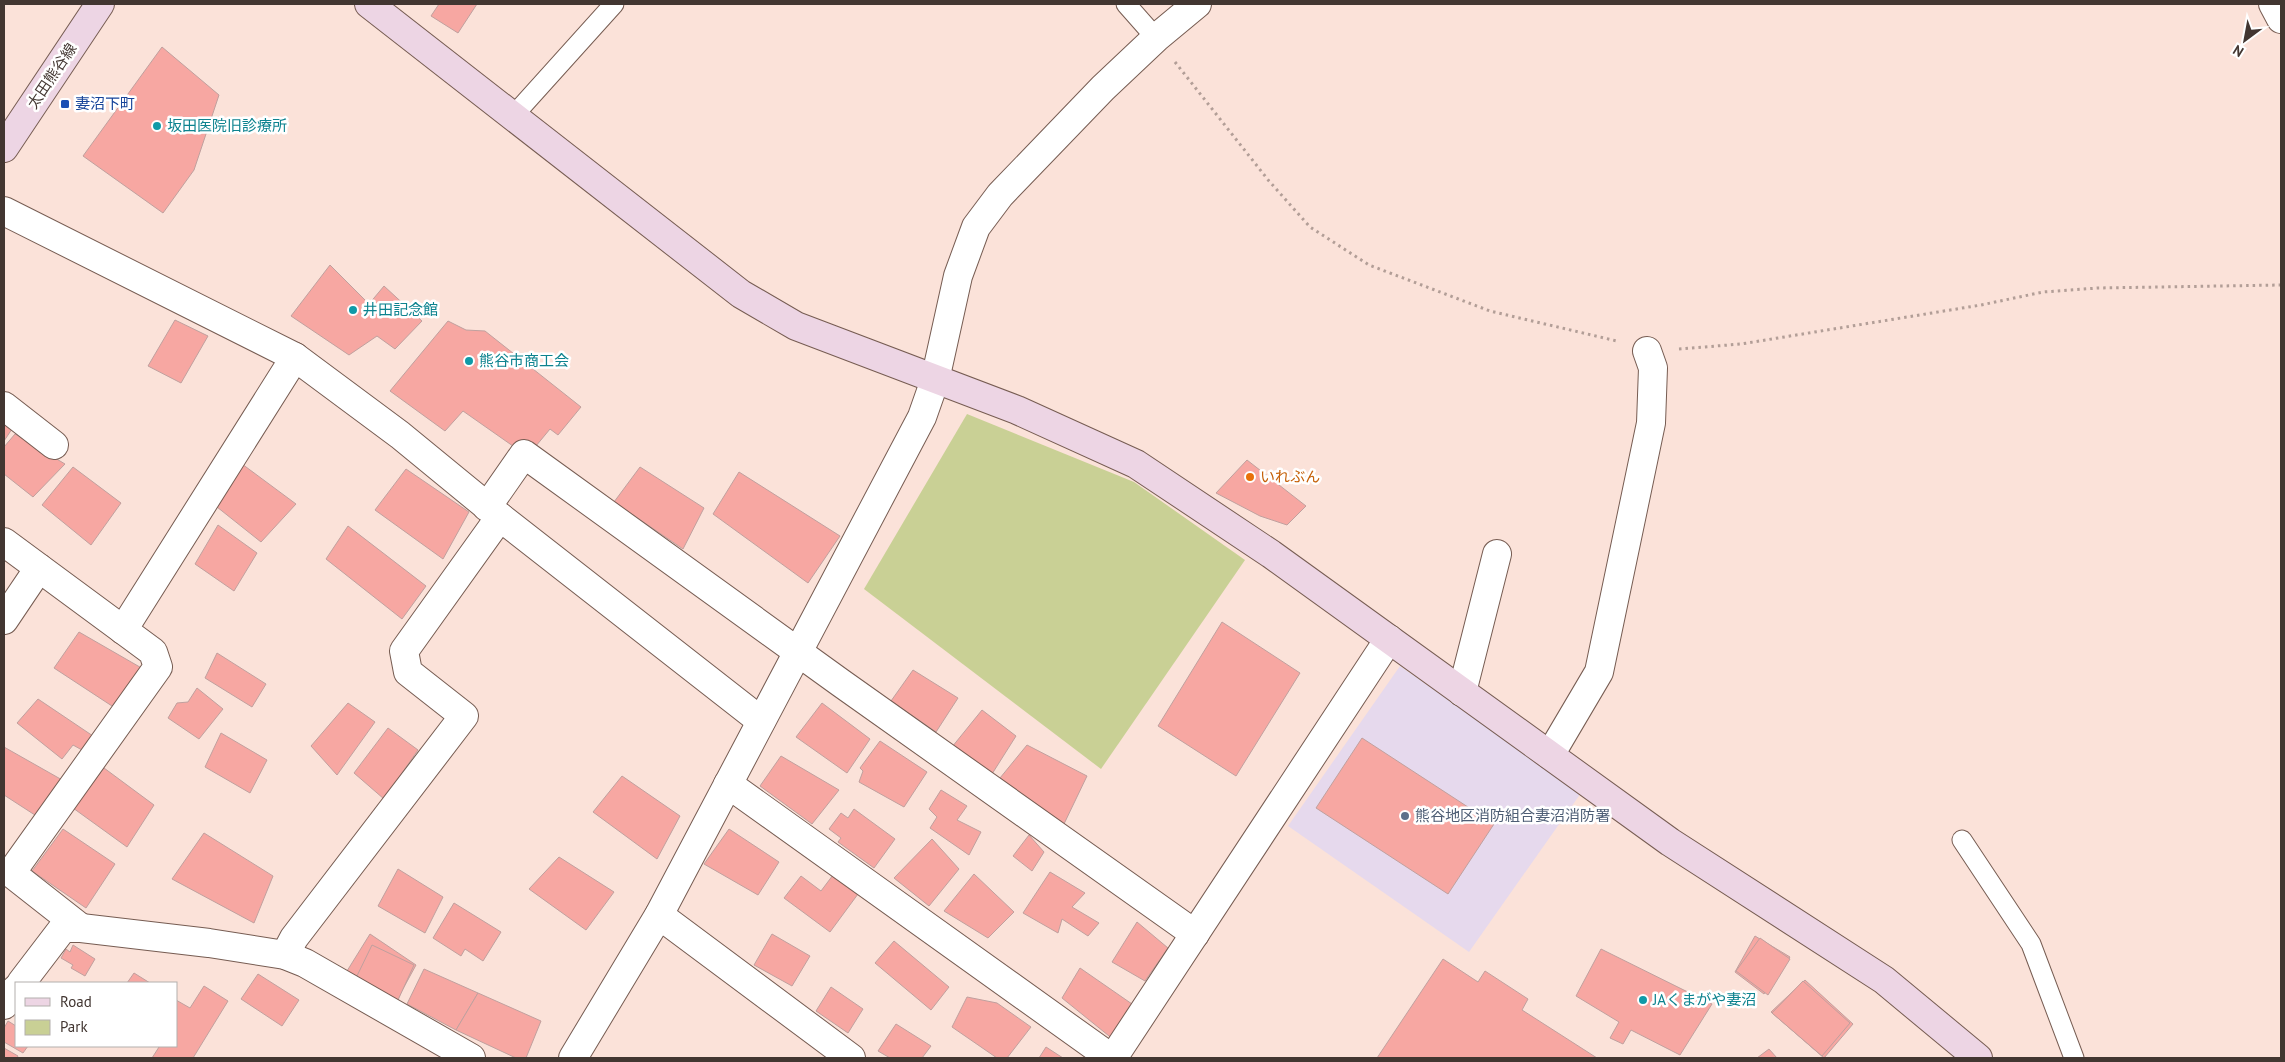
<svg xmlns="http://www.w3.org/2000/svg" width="2285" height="1062" font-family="'PT Sans','Noto Sans JP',sans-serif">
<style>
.commercial{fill:#e6d9ed}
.green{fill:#c9d095}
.building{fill:#f7a7a2;stroke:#c0a09e}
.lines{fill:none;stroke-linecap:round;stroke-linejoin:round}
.lane-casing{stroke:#765c52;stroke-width:21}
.street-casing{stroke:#765c52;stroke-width:30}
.secondary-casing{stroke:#765c52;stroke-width:30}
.path{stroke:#b29e97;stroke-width:3;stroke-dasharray:2.5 4;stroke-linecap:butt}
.lane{stroke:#fff;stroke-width:19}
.street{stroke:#fff;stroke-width:28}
.secondary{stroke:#edd5e4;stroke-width:28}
.transit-dot{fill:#1a4fb4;stroke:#fff;stroke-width:2}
.culture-dot{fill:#0f9aa8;stroke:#fff;stroke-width:2}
.food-dot{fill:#e8710a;stroke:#fff;stroke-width:2}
.service-dot{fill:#5c6f8a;stroke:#fff;stroke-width:2}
.labels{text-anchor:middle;stroke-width:5;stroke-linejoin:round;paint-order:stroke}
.street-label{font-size:15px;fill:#423631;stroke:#fff}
.transit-label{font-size:15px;fill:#164399;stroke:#fff;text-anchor:start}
.culture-label{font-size:15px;fill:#0d838f;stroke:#fff;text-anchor:start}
.food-label{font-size:15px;fill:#c56008;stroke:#fff;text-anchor:start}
.service-label{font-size:15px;fill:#4e5e75;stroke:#fff;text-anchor:start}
</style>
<rect width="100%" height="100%" fill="#fbe2d9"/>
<!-- commercial -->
<polygon class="commercial" points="1400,666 1581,793 1469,952 1288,826"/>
<!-- green -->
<polygon class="green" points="967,414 1134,482 1245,560 1101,769 864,589"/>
<!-- building -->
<g class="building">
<polygon points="439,4 477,4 458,33 431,16"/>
<polygon points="162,47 219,95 194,170 163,213 83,156"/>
<polygon points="330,265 369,304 384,286 422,321 395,349 377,336 349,355 291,316"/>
<polygon points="175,320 208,336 181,383 148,366"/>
<polygon points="448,321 466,330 485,331 581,407 558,435 550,429 531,452 520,451 463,411 445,431 390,391"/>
<polygon points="4,417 14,426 4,441"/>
<polygon points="15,434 65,464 33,497 4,474 4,447"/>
<polygon points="1247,460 1306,506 1287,525 1260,516 1216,493"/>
<polygon points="242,464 296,504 261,542 217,507"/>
<polygon points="73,467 121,503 91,545 42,505"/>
<polygon points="640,467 704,508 683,549 614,502"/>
<polygon points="406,469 469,512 443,559 375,510"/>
<polygon points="739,472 840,536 808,583 713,514"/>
<polygon points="218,525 257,553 234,591 195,564"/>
<polygon points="348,526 426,586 402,619 326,559"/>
<polygon points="1222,622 1300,673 1236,776 1158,726"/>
<polygon points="79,632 145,670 112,706 54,668"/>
<polygon points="217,653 266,684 252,707 205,678"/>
<polygon points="913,670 958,698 936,732 891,701"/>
<polygon points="197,688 223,709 199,739 168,718 177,703 188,702"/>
<polygon points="38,699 93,736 82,750 73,745 62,759 17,723"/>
<polygon points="348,703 375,722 337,775 311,746"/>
<polygon points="822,703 870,739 847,773 796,737"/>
<polygon points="982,710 1016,736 992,774 952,747"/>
<polygon points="388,728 418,750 384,799 354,773"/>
<polygon points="221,733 267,760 250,793 205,767"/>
<polygon points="1362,738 1494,824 1448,894 1316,808"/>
<polygon points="880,741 927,772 904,807 859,782 863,771 860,768"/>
<polygon points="1027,745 1087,776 1063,826 1000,778"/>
<polygon points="4,747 64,781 38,817 4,795"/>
<polygon points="781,756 839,790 812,824 760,786"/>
<polygon points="104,768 154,805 127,847 73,808"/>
<polygon points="622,776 680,816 657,859 593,812"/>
<polygon points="941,790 967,806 957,820 981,832 969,855 930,828 937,817 929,809"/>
<polygon points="854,809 895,839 874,868 838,842 841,838 829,829 841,813 848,818"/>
<polygon points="63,829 115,864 86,908 32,871"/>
<polygon points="729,829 779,862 758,895 704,864"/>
<polygon points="204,833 273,876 254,923 172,879"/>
<polygon points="1029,835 1044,852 1032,871 1013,856"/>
<polygon points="932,839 959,869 929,906 894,878"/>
<polygon points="559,857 614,892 586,930 529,889"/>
<polygon points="398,869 443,897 425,933 378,906"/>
<polygon points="1050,872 1085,893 1072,907 1099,923 1088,936 1062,919 1058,933 1023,913"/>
<polygon points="974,874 1014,912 988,938 944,911"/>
<polygon points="833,875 858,894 830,932 784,898 801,876 821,891"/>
<polygon points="454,903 501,932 483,961 465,949 461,956 433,938"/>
<polygon points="1137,922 1168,948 1145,981 1112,962"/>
<polygon points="370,934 416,965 398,998 347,971"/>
<polygon points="772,934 810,956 792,986 754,965"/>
<polygon points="1755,936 1790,957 1764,994 1735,972"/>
<polygon points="1760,938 1790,959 1768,995 1736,971"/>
<polygon points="894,941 949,987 931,1010 875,963"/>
<polygon points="73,945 95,959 85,976 71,968 73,965 61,958 66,949 70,952"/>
<polygon points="372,945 414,965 398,1000 355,980"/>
<polygon points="1601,949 1712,1004 1680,1055 1631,1030 1623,1044 1610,1038 1619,1022 1576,996"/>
<polygon points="1443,959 1478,982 1485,971 1528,999 1522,1010 1597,1058 1377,1058"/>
<polygon points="1080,968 1132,1004 1114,1040 1062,998"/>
<polygon points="424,969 478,993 456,1030 407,1004"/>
<polygon points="134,973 150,983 127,983"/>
<polygon points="258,974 299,1000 282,1026 241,999"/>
<polygon points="1805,980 1853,1024 1824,1058 1771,1012"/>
<polygon points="1803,981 1850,1023 1822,1056 1772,1013"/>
<polygon points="204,986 228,1001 193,1058 152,1058 159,1047 157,1046 176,1046 176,1000 190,1008"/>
<polygon points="831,987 863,1009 848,1033 816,1011"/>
<polygon points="478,993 541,1021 526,1058 516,1058 456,1030"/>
<polygon points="967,997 997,1003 1031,1027 1007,1058 997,1058 952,1027"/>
<polygon points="8,1021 16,1026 16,1046 28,1046 23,1053 4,1042 4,1028"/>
<polygon points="896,1024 931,1046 922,1058 890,1058 878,1051"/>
<polygon points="1046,1047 1063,1058 1039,1058"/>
<polygon points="4,1048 18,1056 17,1058 4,1058"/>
<polygon points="1769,1049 1777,1058 1757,1058"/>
</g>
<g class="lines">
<!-- lane casing -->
<g class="lane-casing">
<g id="lane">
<polyline points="1126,4 1156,38"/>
<polyline points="514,115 614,4"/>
<polyline points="1962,840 2031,944 2074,1058"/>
</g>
</g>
<!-- street casing -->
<g class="street-casing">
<g id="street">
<polyline points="2273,4 2281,19"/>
<polyline points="4,211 295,357 400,435 500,517 761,721"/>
<polyline points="4,406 54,445"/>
<polyline points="487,507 524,454 841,683 1195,934"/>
<polyline points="4,542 153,652 158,667 11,873 81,928"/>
<polyline points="4,620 39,568"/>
<polyline points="123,630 295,357"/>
<polyline points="1462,692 1497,554"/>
<polyline points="1550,755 1599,672 1651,423 1653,368 1647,351"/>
<polyline points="728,784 1111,1058"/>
<polyline points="659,915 851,1058"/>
<polyline points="285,955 294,938 464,716 408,672 404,651 500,517"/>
<polyline points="21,983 63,928 81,928 209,943 285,955 305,963 471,1058"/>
<polyline points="4,1005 16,989"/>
<polyline points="573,1058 659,915 922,417 935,380 958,276 976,227 1000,195 1103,88 1156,38 1197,4"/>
<polyline points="1113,1058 1389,639"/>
</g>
</g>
<!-- secondary casing -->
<g class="secondary-casing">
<g id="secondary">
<polyline points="369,4 741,294 796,326 1017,410 1136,464 1271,554 1670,842 1884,980 1978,1058"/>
<polyline points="4,148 100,4"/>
</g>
</g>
<!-- path -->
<g class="path">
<polyline points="1175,62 1269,181 1310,227 1369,265 1490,311 1617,341"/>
<polyline points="1679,349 1741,344 1981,305 2043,292 2098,288 2281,285"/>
</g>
<!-- lane -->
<use href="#lane" class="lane"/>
<!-- street -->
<use href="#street" class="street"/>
<!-- secondary -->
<use href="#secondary" class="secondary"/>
</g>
<!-- markers -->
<rect class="transit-dot" x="60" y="99" width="10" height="10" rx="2.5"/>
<g class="culture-dot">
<circle cx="157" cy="126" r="5"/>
<circle cx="353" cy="310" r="5"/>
<circle cx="469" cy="361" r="5"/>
<circle cx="1643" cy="1000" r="5"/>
</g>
<circle class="food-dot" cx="1250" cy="477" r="5"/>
<circle class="service-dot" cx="1405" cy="816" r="5"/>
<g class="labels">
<!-- street labels -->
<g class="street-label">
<text transform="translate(52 76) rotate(-56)" y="5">太田熊谷線</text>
</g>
<!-- transit labels -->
<g class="transit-label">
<text x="75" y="109">妻沼下町</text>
</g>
<!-- culture labels -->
<g class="culture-label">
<text x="167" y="131">坂田医院旧診療所</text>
<text x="363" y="315">井田記念館</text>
<text x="479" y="366">熊谷市商工会</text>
<text x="1653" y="1005">JAくまがや妻沼</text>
</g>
<!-- food labels -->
<g class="food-label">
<text x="1260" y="482">いれぶん</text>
</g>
<!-- service labels -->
<g class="service-label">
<text x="1415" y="821">熊谷地区消防組合妻沼消防署</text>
</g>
</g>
<!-- border -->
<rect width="2285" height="1062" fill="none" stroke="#423631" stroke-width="10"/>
<!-- legend -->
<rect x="15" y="982" width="162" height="65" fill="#ffffff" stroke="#b3afad"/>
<rect x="25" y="998" width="25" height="8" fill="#edd5e4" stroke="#b3afad"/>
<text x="60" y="1007" font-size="15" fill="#423631">Road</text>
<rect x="25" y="1020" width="25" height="15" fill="#c9d095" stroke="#b3afad"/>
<text x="60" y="1032" font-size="15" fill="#423631">Park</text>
<!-- north arrow -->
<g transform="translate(2245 40) rotate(212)" stroke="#ffffff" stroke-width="4" paint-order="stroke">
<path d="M0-4L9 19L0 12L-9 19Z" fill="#423631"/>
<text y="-8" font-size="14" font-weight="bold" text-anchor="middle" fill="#423631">N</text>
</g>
</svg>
